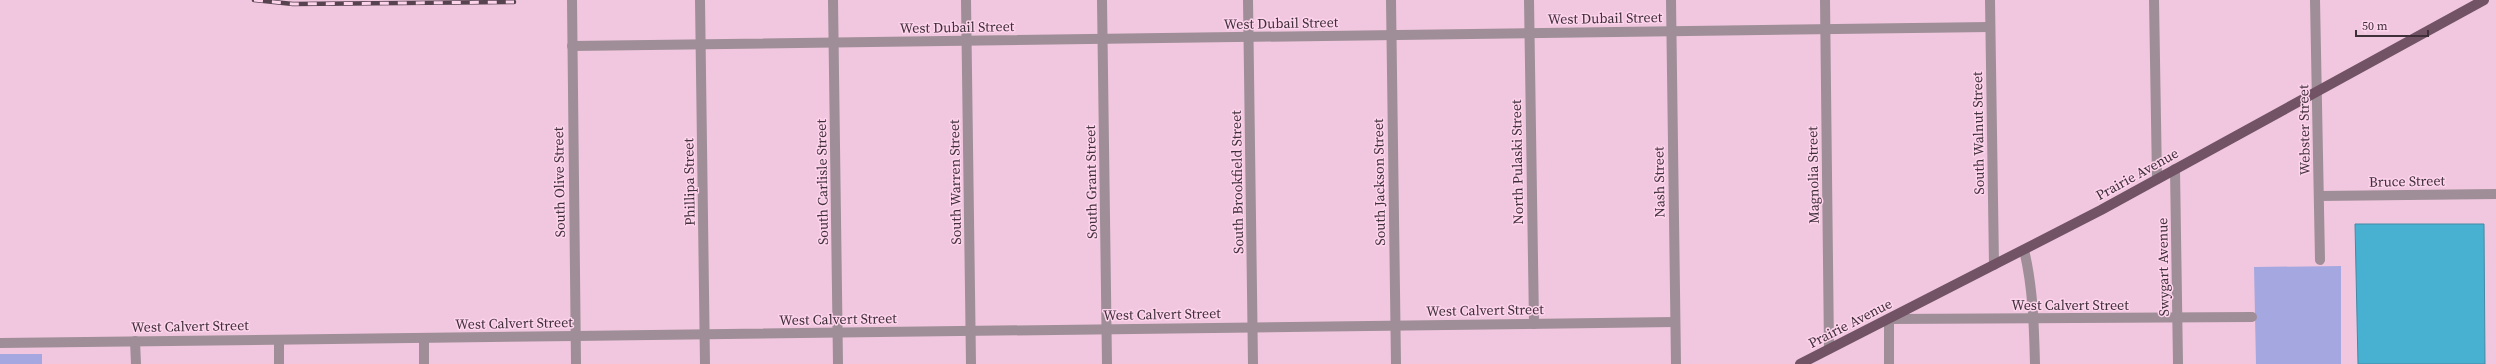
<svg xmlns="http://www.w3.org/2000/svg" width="2496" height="364" font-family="'Source Serif 4',serif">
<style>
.green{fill:#a5a8e0}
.water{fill:#48b0d1;stroke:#4589a3}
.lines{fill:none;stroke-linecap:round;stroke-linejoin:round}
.minor{stroke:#9f8e98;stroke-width:10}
.tertiary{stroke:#9f8e98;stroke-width:10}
.primary{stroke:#715365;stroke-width:10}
.rail-casing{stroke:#56434f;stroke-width:4.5}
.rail{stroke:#fed4ed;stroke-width:3;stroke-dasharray:9;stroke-linecap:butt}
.labels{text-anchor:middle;stroke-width:3;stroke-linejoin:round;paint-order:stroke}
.street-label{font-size:14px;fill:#3f2f39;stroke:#fed4ed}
</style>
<rect width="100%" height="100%" fill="#f1c7df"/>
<!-- green -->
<g class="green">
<polygon points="2341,266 2341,364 2256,364 2254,267"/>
<rect x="0" y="354" width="42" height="10"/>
</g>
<!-- water -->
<polygon class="water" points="2355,224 2484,224 2485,364 2358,364"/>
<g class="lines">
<!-- minor -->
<g class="minor">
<polyline points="700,0 705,364"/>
<polyline points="833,0 838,364"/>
<polyline points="966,0 971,364"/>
<polyline points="1102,0 1107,364"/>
<polyline points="1248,0 1253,364"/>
<polyline points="1391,0 1396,364"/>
<polyline points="1529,0 1534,324"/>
<polyline points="1671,0 1676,364"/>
<polyline points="1825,0 1829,349"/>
<polyline points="2154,0 2157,179"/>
<polyline points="2315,0 2320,260"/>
<polyline points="572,46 1990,27"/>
<polyline points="2175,169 2178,364"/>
<polyline points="2319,196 2496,194"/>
<path d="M2024,250C2033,287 2034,326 2035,364"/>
<polyline points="575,336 1675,322"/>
<polyline points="424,338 424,364"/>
<polyline points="279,340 279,364"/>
<polyline points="135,341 136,364"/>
<polyline points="1889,364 1889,319 2252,317"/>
</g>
<!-- tertiary -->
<g class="tertiary">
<polyline points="572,0 576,364"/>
<polyline points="1990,0 1994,265"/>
<polyline points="0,343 575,336"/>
</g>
<!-- primary -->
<polyline class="primary" points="1800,364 2101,210 2484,0"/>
<!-- rail casing -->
<g class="rail-casing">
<polyline id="rail" points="254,0 293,4 514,2"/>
</g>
<!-- rail -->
<use href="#rail" class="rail"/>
</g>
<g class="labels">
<!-- street labels -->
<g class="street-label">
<text transform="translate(1605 18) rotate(-1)" y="5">West Dubail Street</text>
<text transform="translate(1281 23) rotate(-1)" y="5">West Dubail Street</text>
<text transform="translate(957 27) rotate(-1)" y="5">West Dubail Street</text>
<text transform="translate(2304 130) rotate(-91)" y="5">Webster Street</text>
<text transform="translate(1978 133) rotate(-91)" y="5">South Walnut Street</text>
<text transform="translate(1517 162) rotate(-91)" y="5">North Pulaski Street</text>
<text transform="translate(2137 174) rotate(-29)" y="5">Prairie Avenue</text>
<text transform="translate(1813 175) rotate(-91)" y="5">Magnolia Street</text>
<text transform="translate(2407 181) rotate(-1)" y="5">Bruce Street</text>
<text transform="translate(559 182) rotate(-91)" y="5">South Olive Street</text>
<text transform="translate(689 182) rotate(-91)" y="5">Phillipa Street</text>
<text transform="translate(822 182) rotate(-91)" y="5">South Carlisle Street</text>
<text transform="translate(955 182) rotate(-91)" y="5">South Warren Street</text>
<text transform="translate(1091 182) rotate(-91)" y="5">South Grant Street</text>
<text transform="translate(1237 182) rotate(-91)" y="5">South Brookfield Street</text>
<text transform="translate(1379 182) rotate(-91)" y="5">South Jackson Street</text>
<text transform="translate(1659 182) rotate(-91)" y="5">Nash Street</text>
<text transform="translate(2163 267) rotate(-91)" y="5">Swygart Avenue</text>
<text x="2070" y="310">West Calvert Street</text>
<text transform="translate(1485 310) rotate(-1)" y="5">West Calvert Street</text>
<text transform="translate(1162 314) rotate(-1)" y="5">West Calvert Street</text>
<text transform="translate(838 319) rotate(-1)" y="5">West Calvert Street</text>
<text transform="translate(514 323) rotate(-1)" y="5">West Calvert Street</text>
<text transform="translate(1850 323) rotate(-27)" y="5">Prairie Avenue</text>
<text transform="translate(190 326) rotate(-1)" y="5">West Calvert Street</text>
</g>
</g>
<!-- scale -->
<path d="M2356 30v6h72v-6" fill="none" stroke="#3f2f39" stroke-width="2"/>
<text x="2362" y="30" font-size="12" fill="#3f2f39" stroke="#fed4ed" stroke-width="3" paint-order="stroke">50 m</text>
</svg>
